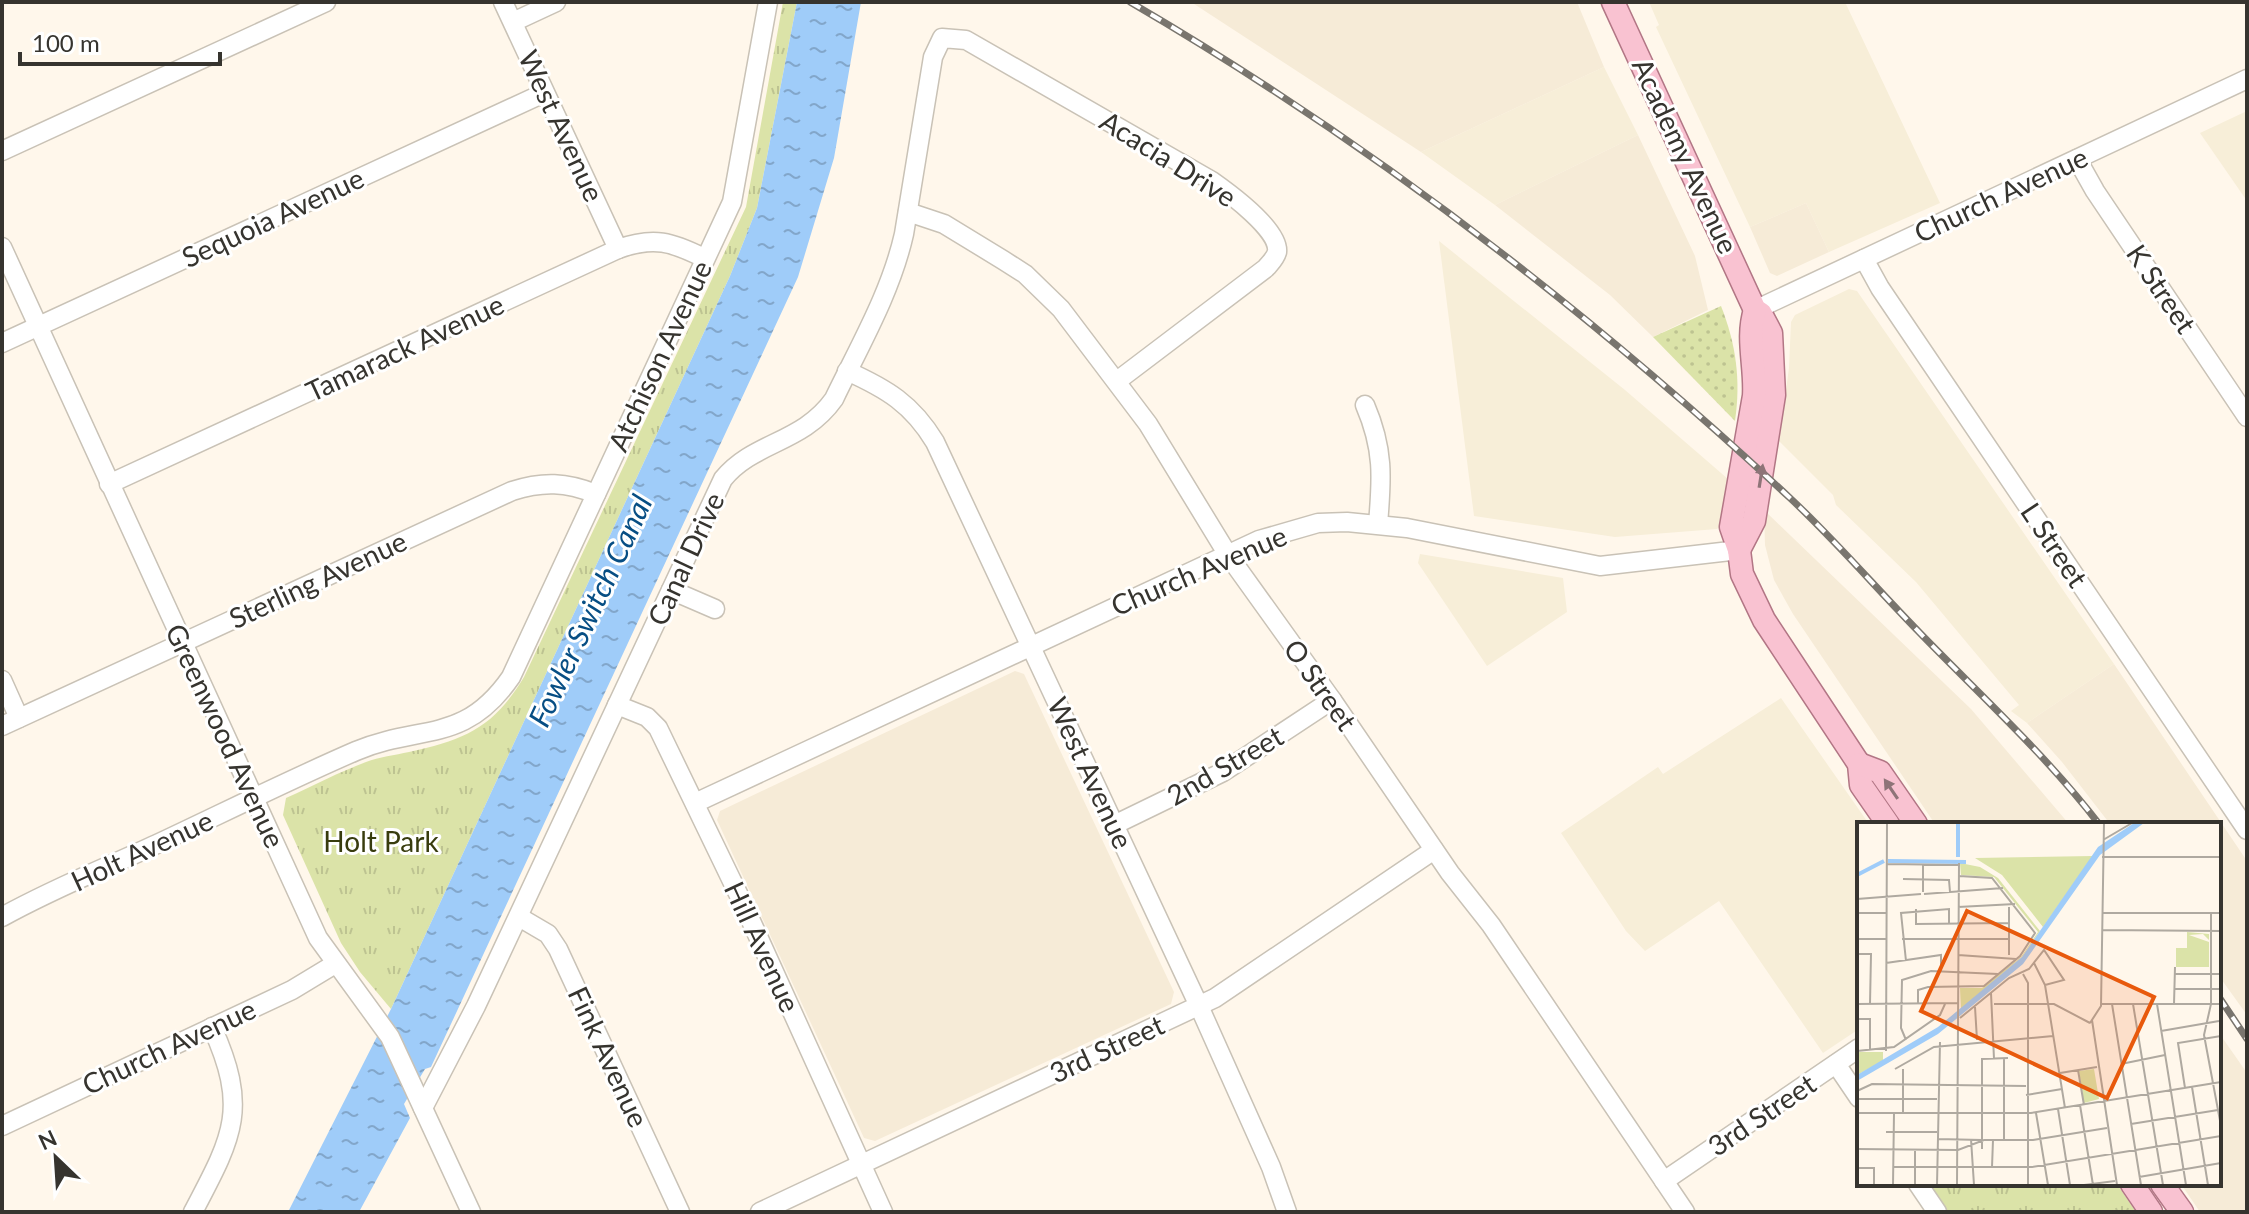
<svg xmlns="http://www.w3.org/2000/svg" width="2249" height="1214" font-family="Lato,sans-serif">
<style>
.commercial{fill:#f7eed8}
.built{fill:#f6ebd7}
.grass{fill:url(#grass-dots)}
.park{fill:url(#park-tufts)}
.water{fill:url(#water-ripples)}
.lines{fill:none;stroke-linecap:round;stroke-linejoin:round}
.minor-casing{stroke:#c9c2b6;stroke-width:21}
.major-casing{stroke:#b27685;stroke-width:25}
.minor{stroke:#fff;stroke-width:18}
.major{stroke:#f9c2d1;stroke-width:22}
.rail-casing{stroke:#79756e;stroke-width:7}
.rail{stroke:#fff;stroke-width:4;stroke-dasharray:12;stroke-linecap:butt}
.oneway{fill:#8e7478}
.labels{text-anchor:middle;stroke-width:6;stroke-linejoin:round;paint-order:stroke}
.street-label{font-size:28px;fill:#36342f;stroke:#fff}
.park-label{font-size:28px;fill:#383c0e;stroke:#fff}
.water-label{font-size:30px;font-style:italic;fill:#074e84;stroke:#fff}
.inset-river{fill:none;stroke:#9fccf9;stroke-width:4}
.inset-road{fill:none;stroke:#afa9a0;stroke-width:2}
.view{fill:#e8590c;fill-opacity:0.15;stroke:#e8590c;stroke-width:4}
.inset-edge{fill:none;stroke:#36342f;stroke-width:4}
</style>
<defs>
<pattern id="grass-dots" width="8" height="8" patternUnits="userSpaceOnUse" patternTransform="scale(2)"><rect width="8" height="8" fill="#dbe3a8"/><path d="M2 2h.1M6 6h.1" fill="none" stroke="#bdc391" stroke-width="1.8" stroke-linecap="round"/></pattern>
<pattern id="park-tufts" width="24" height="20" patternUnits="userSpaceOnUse" patternTransform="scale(2)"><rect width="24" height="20" fill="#dbe3a8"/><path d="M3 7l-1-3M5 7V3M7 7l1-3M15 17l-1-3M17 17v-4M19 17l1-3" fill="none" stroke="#bdc391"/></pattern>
<pattern id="water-ripples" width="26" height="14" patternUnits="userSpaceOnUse" patternTransform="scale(2)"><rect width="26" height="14" fill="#9fccf9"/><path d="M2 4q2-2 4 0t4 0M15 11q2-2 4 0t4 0" fill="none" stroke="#82a6ca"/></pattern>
</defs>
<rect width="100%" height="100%" fill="#fff7eb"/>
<!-- commercial -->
<g class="commercial">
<polygon points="1649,2 1845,2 1940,203 1829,252 1806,203 1750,227 1656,27 1659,25"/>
<polygon points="1604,67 1638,135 1495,205 1421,152"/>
<polygon points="2247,111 2247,201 2200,133"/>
<polygon points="1439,241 1625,390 1728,479 1722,525 1717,529 1615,537 1474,516"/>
<polygon points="1849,289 1857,291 2114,664 2027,723 2011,711 2019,705 1916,582 1836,505 1833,495 1779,441 1789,368 1791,322 1795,315"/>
<polygon points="1420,554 1563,578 1567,612 1487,666 1418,563"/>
<polygon points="1781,698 1869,824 1859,824 1859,1029 1823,1053 1719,901 1645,951 1626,931 1561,833 1658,767 1663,774"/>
</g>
<!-- built -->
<g class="built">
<polygon points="1191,2 1577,2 1604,67 1421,152"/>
<polygon points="1638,135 1695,256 1708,310 1653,337 1610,295 1495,205"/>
<polygon points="1806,203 1829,252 1777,276 1770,273 1750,227"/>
<polygon points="1764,510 1971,709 2069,824 1935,824 1793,614 1774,580 1765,545"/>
<polygon points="2114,664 2247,861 2247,1015 2219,976 2219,824 2110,824 2062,762 2027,723"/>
<polygon points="1015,671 1024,674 1174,992 1171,1004 875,1141 864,1138 717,820 720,811"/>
<polygon points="2219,1033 2247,1073 2247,1212 2200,1212 2181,1184 2219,1184"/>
</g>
<!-- grass -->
<path class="grass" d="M1721,306C1736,344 1741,380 1735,421L1653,337Z"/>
<!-- park -->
<g class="park">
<path d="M783,2H797L757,208L730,276L391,1009L360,972L341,943L283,815L286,798C313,786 339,772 366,762C379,757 395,755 409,752C466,739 493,728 524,677L746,207Z"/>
<polygon points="1926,1184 2117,1184 2136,1212 1945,1212"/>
</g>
<!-- water -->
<polygon class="water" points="797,2 861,2 834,158 798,277 431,1067 425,1069 404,1104 410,1118 359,1212 288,1212 391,1009 730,276 757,208"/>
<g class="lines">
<!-- minor casing -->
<g class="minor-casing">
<g id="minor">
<polyline points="503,2 618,249"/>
<polyline points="513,22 556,2"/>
<polyline points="2,151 326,2"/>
<polyline points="2077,159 2095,191 2247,417"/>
<polyline points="908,212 944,224 1003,260 1025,274 1061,309 1148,424 1228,555 1332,700 1450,873 1491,925 1685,1212"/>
<polyline points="2,247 318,938 390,1037 471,1212"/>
<polyline points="1864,259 1880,288 2247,830"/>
<polyline points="1755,310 2247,79"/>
<polyline points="2,343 544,93"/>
<path d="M847,371C887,389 912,404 935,442L1199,1006L1271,1167L1287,1212"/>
<path d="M1365,405C1384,449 1382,478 1378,524"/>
<path d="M109,484L618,249C654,236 672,242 704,258"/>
<polyline points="671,590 715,609"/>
<polyline points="2,680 19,718"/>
<polyline points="617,705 647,717 658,728 746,910 883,1212"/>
<path d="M2,726L512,491C543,481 566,482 596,494"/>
<polyline points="695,803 1259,540 1318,523 1347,522 1407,528 1600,566 1739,550"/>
<polyline points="1114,825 1223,772 1332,700"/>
<path d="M2,917C52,889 105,868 157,844C223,813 289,780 356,751C420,724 464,745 511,677L732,202L768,2"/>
<polyline points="519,917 548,934 558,949 680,1212"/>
<polyline points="1836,1064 1859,1098"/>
<path d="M423,1108L476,1006L723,479C754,441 802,444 834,399C860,345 891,292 904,234L933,57L942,38L966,40L1212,181C1229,193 1280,230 1277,252C1275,259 1270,263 1266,268L1117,381"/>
<polyline points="2,1126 292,990 335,964"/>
<polyline points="1664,1181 1859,1048"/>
<polyline points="1918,1184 1937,1212"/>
<path d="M193,1212C233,1136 249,1109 212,1027"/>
<polyline points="760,1212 1215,998 1434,850"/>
</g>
</g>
<!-- major casing -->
<g class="major-casing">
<g id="major">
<polyline points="1613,2 1755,310 1761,314 1771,333 1774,395 1754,521 1739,550"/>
<path d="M1755,310C1746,338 1756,367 1754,396L1731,527L1739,550L1742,574L1764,620L1859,764L1861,785L1888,824"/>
<polyline points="1859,764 1880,772 1916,824"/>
<polyline points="2132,1184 2151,1212"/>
<polyline points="2162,1184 2182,1212"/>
</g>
</g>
<!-- minor -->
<use href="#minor" class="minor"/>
<!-- major -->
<use href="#major" class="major"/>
<!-- rail casing -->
<g class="rail-casing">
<g id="rail">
<path d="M1130,2C1370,142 1588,310 1790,498C1835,540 1876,588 1919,632C1980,695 2046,755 2099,824"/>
<polyline points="2219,997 2247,1039"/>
</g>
</g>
<!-- rail -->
<use href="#rail" class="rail"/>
</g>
<!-- one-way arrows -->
<defs><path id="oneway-solid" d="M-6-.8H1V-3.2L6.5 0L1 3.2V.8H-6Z" transform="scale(2)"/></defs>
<g class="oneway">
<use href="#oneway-solid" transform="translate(1761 476) rotate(-81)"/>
<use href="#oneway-solid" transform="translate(1891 789) rotate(-124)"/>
</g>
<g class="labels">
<!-- street labels -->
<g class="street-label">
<text transform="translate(561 126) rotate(65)" y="10">West Avenue</text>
<text transform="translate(1685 156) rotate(65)" y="10">Academy Avenue</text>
<text transform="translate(1168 159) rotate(32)" y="10">Acacia Drive</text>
<text transform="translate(2001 195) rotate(-25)" y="10">Church Avenue</text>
<text transform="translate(273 218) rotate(-25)" y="10">Sequoia Avenue</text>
<text transform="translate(2161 289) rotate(56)" y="10">K Street</text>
<text transform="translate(405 348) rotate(-25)" y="10">Tamarack Avenue</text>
<text transform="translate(660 356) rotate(-65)" y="10">Atchison Avenue</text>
<text transform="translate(2054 545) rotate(56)" y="10">L Street</text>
<text transform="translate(686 559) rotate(-65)" y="10">Canal Drive</text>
<text transform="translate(1199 571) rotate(-23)" y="10">Church Avenue</text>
<text transform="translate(318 580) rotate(-25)" y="10">Sterling Avenue</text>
<text transform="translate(1320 685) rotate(55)" y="10">O Street</text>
<text transform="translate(225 736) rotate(65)" y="10">Greenwood Avenue</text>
<text transform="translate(1225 766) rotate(-30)" y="10">2nd Street</text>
<text transform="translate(1090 773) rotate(65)" y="10">West Avenue</text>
<text transform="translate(142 851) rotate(-25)" y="10">Holt Avenue</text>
<text transform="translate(762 947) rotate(65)" y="10">Hill Avenue</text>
<text transform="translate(169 1047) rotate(-25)" y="10">Church Avenue</text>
<text transform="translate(1107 1049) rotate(-25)" y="10">3rd Street</text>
<text transform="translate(608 1057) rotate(65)" y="10">Fink Avenue</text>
<text transform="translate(1762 1115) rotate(-34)" y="10">3rd Street</text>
</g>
<!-- park labels -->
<g class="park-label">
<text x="381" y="852">Holt Park</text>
</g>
<!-- water labels -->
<g class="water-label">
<text transform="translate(591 611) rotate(-65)" y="10">Fowler Switch Canal</text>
</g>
</g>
<!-- overview -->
<g transform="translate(1857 822)">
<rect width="364" height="364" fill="#fff7eb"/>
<path d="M236,34L186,105L145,53L118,36Z" fill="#dbe3a8"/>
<path d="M103,41L123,45L141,56L183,109L165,135L104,187L103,166H125L164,135L181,110L137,55L104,53ZM330,110L352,112V118L346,112L332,113L352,120V145H319V126H330ZM0,230H26V239L0,253ZM237,247L242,277L227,281L222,249Z" fill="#dbe3a8"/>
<path d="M277,1H287L243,33L166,142L81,212L0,259V253L81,205L165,135L241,25Z" fill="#9fccf9"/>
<path class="inset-river" d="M101,1V35M31,39L109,40M0,53L27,39"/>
<path class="inset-road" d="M246,18L275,1M245,35H364M30,42L102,43M46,57L92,58L93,70M66,70V42M67,72L146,66M0,77L64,72M101,85L158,82M59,87V102L152,101M0,91H29M245,91H364M354,91V182L347,213L364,304M245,108L364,109M0,117H29M45,117H152M0,132H14L13,182M101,133L159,137M152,133V85M49,139L44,91L92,87V102M29,141L84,133V149M177,141L188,163L208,286M166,152L171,161V363M318,152H364M317,167H364M134,171L137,237M0,182L101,181M61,182V168L71,165L127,164L163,134L178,111L135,56L102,54M137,182H197L233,201M244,182H364M255,182L284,363M276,182L306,363M300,182L329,363M317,182L318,145M118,185L120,218M103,196L152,156L172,147L187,128L207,158L188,163M0,197H13V229M235,198L260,363M233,201L244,184L247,1M304,209L362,199M49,218L44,206L45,158L74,149L141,152M0,229L37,225L83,193L88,182M29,229L30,1M264,242L308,233M38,247L77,225L196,214M221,248L227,283M203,251L240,245M335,265L351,363M328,266L321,221L364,214M0,269L15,262L169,264M169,273L205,267M0,277H80M223,283L236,363M201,287L213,363M0,291H174L364,260M46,291V247M179,291L191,363M274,302L361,288M29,310H80M80,317L125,318M114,317L117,363M147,318V237M0,327L101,328L127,318H176L250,306M125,327V237L151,236M36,345H175L364,314M135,345L136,318M0,346H17V363M282,355L364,341M36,363L37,291M58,363V327M80,363L83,220M100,363L102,41M227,363L258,359"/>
<path class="view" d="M110,89L297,175L250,276L64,189Z"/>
<rect width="364" height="364" class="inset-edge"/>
</g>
<!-- border -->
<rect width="2249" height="1214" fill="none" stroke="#36342f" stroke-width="8"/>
<!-- north arrow -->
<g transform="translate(56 1158) rotate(335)" stroke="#ffffff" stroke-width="6" paint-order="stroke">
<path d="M0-6L14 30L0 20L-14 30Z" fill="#36342f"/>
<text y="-12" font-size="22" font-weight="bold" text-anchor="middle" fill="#36342f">N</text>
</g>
<!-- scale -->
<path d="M20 52v12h200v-12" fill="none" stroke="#36342f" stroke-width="4"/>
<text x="32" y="52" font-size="24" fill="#36342f" stroke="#ffffff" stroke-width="6" paint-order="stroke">100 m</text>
</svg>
